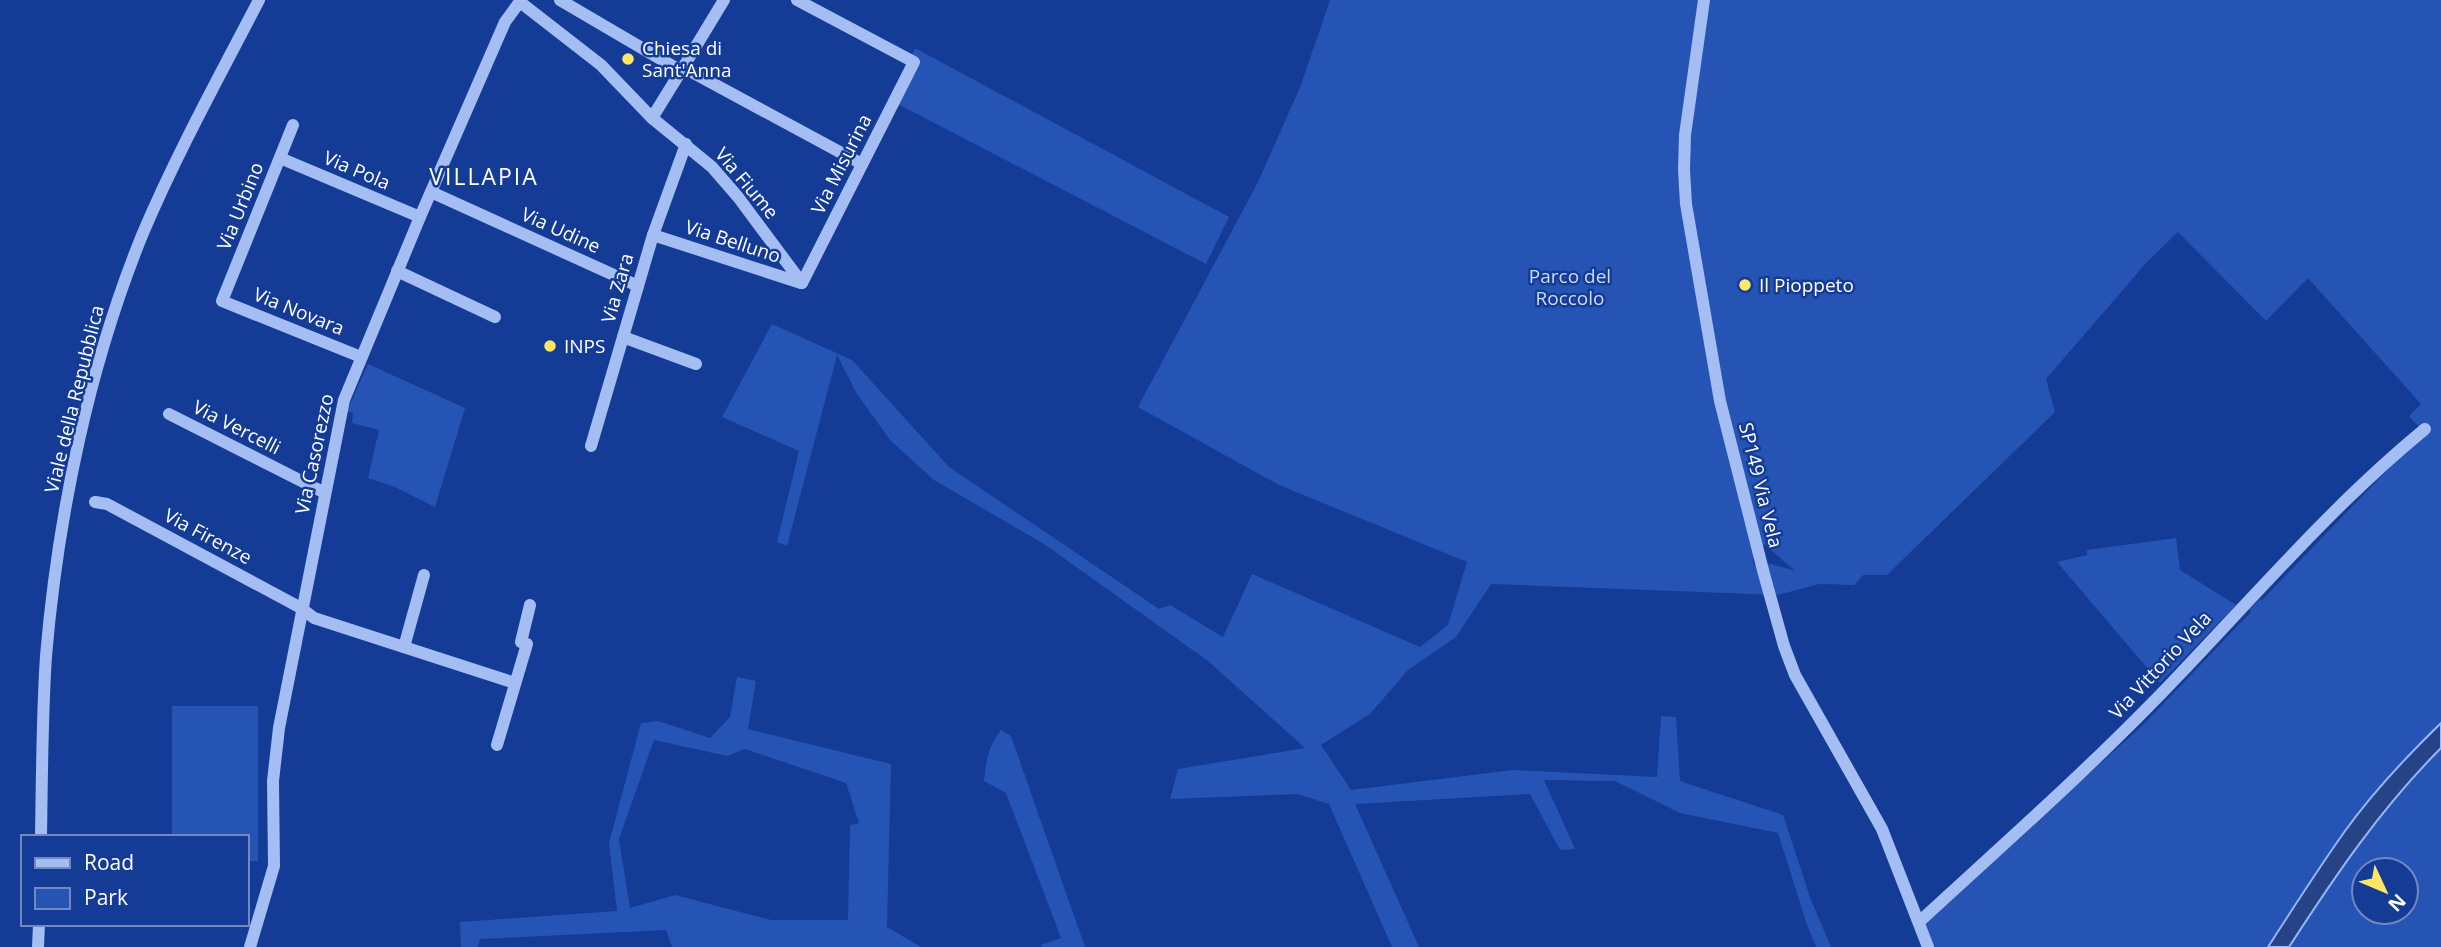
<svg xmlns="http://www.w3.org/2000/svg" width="2441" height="947" font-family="'Open Sans',sans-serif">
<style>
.green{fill:#2654b4;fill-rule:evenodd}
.water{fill:#264388;stroke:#96b6f5;stroke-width:2}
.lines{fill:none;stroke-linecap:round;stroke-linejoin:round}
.minor{stroke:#a4bdf2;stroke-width:12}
.poi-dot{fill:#ffe765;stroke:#143b95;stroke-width:2.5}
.labels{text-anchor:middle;stroke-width:5;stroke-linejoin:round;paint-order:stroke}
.poi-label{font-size:19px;fill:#fff;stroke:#143b95;text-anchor:start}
.street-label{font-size:19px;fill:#fff;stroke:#143b95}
.park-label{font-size:19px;fill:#cbdbfd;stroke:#143b95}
.quarter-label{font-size:23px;letter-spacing:2px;fill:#fff;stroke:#143b95}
</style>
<rect width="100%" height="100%" fill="#143b95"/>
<!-- green -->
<g class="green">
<path d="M1330,0H2441V947H1923L1916,930L2143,725L2251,612L2249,610L2260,599L2262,600L2397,460L2420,428L2409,416L2421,404L2308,278L2266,321L2178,232L2147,262L2046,379L2055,412L1887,575H1863L1854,585L1819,584L1778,595L1491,584L1456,637L1408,670L1370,714L1321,745L1351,790L1513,770L1657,777L1661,716L1676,717L1680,781L1783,815L1811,900L1831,947H1816L1807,925L1778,833L1680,813L1615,781L1544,780L1575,849L1560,850L1530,794L1355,804L1419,947H1392L1329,804L1297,794L1170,799L1178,769L1305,748L1208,661L1044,544L934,480L890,440L857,394L837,355L787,546L777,542L799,451L722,417L772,324L852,360L949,467L1159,609L1170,605L1223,637L1252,574L1420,647L1448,625L1467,562L1279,485L1138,407L1258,182L1301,85ZM1764,544L1795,571L1771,564L1754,565L1753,559ZM2364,870H2406V912H2364Z"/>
<polygon points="915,48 1229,217 1206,264 894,102"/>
<polygon points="368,364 465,408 435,507 395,487 368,478 379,430 352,423 353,413 347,411"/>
<polygon points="2176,538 2180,570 2236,605 2160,683 2057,562 2087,555 2087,550"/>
<path d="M737,677L756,681L748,729L891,764L887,927L921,947H672L666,930L480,939L478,947H461L460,922L617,911L609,843L641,723L658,721L710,738L730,717ZM654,740L727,756L745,749L846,783L859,823L850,825L848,920H771L675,895L630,908L619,839Z"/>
<polygon points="172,706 258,706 258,861 247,861 247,837 172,837"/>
<path d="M1001,730L1011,736L1085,947H1042L1041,945L1061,938L1006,793L984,781C986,761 988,747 1001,730Z"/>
</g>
<!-- water -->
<path class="water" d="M2441,723V748C2381,808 2335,876 2289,947H2268C2293,908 2318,869 2345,831C2373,792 2406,757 2441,723Z"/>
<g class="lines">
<!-- minor -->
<g class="minor">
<polyline points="797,0 914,62 802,283"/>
<polyline points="1704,0 1685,135 1684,170 1686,204 1720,401 1764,574 1784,646 1795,675 1882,829 1928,947"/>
<polyline points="520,2 601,65 652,118 681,71 560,0"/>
<polyline points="681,71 688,70 862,164"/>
<polyline points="681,71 724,0"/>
<polyline points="652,118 712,167 738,197 802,283"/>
<polyline points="293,125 222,301 361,357"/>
<polyline points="280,158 420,217"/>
<polyline points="431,192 638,286"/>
<polyline points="653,235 801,283"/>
<polyline points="397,271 495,317"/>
<polyline points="623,337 696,364"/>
<polyline points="169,414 325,493"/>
<polyline points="591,446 653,235 686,144"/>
<polyline points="95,502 107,504 301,608 314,618 515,683"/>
<polyline points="404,647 424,575"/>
<polyline points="497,745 527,644 521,642 530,605"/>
<path d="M41,837C42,777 42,716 46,656C58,515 89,365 143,233C177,153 219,77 259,0"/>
<path d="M1919,922C2007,841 2098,761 2181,673C2260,590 2336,502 2425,429"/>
<polyline points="38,947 39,924"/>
<polyline points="250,947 274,866 273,781 279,728 344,400 420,217 505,22 521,0"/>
</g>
</g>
<!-- markers -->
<g class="poi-dot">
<circle cx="628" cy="59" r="7"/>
<circle cx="1745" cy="285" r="7"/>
<circle cx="550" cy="346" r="7"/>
</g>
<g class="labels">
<!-- poi labels -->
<g class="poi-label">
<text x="642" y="55">Chiesa di<tspan x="642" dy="22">Sant'Anna</tspan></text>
<text x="1759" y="292">Il Pioppeto</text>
<text x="564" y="353">INPS</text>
</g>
<!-- street labels -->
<g class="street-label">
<text transform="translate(841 164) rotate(-63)" y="7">Via Misurina</text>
<text transform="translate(357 170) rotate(23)" y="7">Via Pola</text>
<text transform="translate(747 183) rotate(50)" y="7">Via Fiume</text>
<text transform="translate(240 206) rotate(-68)" y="7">Via Urbino</text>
<text transform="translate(561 230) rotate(24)" y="7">Via Udine</text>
<text transform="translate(733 241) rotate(18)" y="7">Via Belluno</text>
<text transform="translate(617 288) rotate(-74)" y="7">Via Zara</text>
<text transform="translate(299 311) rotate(22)" y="7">Via Novara</text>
<text transform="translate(74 399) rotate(-76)" y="7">Viale della Repubblica</text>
<text transform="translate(237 427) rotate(27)" y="7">Via Vercelli</text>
<text transform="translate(314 454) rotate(-78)" y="7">Via Casorezzo</text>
<text transform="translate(1761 485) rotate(76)" y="7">SP149 Via Vela</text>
<text transform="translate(208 536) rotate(28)" y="7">Via Firenze</text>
<text transform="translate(2160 665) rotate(-47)" y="7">Via Vittorio Vela</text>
</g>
<!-- park labels -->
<g class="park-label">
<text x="1570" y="283">Parco del<tspan x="1570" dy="22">Roccolo</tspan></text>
</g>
<!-- quarter labels -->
<g class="quarter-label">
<text x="484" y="185">VILLAPIA</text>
</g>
</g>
<!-- legend -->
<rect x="21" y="835" width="228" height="91" fill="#143b95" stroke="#7289bf" stroke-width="2"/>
<rect x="35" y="858" width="35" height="10" fill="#a4bdf2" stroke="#7289bf" stroke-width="2"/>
<text x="84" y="870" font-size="21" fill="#ffffff">Road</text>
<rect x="35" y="888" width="35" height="21" fill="#2654b4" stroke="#7289bf" stroke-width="2"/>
<text x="84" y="905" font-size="21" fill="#ffffff">Park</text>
<!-- north arrow -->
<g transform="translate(2385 891) rotate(134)"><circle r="33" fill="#143b95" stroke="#7289bf" stroke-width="2"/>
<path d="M0-5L12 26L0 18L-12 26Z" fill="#ffe765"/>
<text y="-10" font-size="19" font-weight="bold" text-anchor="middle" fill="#ffffff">N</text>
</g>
</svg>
